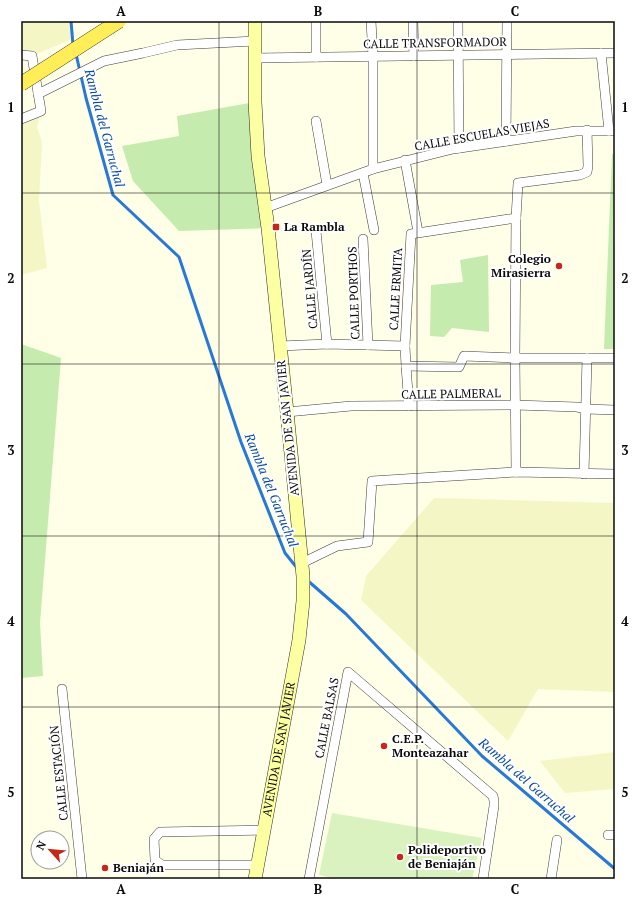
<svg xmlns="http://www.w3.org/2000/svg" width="636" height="900" font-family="'PT Serif',serif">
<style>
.farmland{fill:#f4f7c5}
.green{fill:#c5ecae}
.pitch{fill:#daf2c0}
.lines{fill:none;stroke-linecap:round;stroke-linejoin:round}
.stream{stroke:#2778d8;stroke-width:3}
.minor-casing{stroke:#3d3d3d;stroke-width:10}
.secondary-casing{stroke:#2c2c2c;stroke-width:14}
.minor{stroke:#fff;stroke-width:9}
.secondary{stroke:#fcffa2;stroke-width:13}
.primary-bridge-casing{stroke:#1b1b1b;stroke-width:15;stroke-linecap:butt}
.primary-bridge{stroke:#ffee57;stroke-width:14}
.grid{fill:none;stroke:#0a0a0a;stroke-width:1;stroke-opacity:0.55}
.poi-dot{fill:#c42818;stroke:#fff;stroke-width:1.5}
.labels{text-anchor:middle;stroke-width:4;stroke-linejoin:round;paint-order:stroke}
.street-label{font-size:12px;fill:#0a0a0a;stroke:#fff}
.poi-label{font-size:12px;font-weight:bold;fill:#0a0a0a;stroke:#fff;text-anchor:start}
.water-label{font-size:13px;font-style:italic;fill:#0b4ba4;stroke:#fff}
.neatline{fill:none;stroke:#0a0a0a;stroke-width:1.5}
.grid-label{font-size:13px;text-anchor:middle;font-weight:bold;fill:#0a0a0a}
</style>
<rect width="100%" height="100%" fill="#fffee7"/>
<!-- farmland -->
<g class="farmland">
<polygon points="21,21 71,21 72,39 32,56 21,55"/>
<polygon points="41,111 37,127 42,142 39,201 47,268 21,275 21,119"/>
<polygon points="434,498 615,503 615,692 538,689 508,741 361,600 366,576"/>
<polygon points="615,752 615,789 565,793 540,761"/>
</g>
<!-- green -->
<g class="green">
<polygon points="255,102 268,228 179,231 133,181 122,146 179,136 177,116"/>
<polygon points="612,154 615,154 615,349 604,349"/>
<polygon points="488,255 489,332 452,328 444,337 430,336 431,285 463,282 460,260"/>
<polygon points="21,344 61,358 40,623 43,676 21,678"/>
</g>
<!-- pitch -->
<polygon class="pitch" points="332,813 482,838 472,879 336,879 319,875"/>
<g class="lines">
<!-- stream -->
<g class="stream">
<polyline points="71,21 73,45"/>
<polyline points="76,54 86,98 113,195 179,257 241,442 285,553 297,568"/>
<polyline points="307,580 346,614 482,756 615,869"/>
</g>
<!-- minor casing -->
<g class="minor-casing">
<g id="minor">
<polyline points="316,21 316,57"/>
<polyline points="371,21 373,56 373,169"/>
<polyline points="413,21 414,56"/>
<polyline points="458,21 459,148"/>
<polyline points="601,53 609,131"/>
<polyline points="21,55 32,56 41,111 21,119"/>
<polyline points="255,58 615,53"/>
<polyline points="38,94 104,61 143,53 177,45 255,41"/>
<polyline points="316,121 327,185"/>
<polyline points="506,141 507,21"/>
<polyline points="405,160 418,232"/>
<polyline points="363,173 374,230"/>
<polyline points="265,208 373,169 453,149 576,131 615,131"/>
<polyline points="516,218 515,358 615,358"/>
<polyline points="316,231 327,344"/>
<polyline points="363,239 368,345"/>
<polyline points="280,346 327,344 405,346 406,366 459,367 464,356 515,358 516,472"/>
<polyline points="405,346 411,234 516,218 518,183 580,175 587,172 588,166 587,130"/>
<polyline points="406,366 409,406"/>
<polyline points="287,412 351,406 515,405 577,407 586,409 615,410"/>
<polyline points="584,474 587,358"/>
<polyline points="302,563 337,546 368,542 372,481 516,472 615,474"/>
<polyline points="62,689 82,879"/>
<polyline points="608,835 615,835"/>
<polyline points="258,865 162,865 155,860 154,839 160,832 264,830"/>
<polyline points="309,879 348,672 493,796 494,801 494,806 483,879"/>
<polyline points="551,879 557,840"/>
</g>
</g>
<!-- secondary casing -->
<g class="secondary-casing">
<g id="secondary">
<path id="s1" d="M255,879L299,640L303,601V576L287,412L268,228L258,156L255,102V21"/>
</g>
</g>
<!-- minor -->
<use href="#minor" class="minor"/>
<!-- secondary -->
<use href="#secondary" class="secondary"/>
<!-- primary-bridge casing -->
<g class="primary-bridge-casing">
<polyline id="primary-bridge" points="21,84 119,21"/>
</g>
<!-- primary-bridge -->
<use href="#primary-bridge" class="primary-bridge"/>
</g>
<!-- grid -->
<path class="grid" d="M219,21V879M417,21V879M21,193H615M21,364H615M21,536H615M21,707H615"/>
<!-- markers -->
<g class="poi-dot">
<rect x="272" y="223" width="8" height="8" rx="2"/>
<circle cx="559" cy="266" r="4"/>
<circle cx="384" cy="746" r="4"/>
<circle cx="400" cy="857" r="4"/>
<circle cx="105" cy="868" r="4"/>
</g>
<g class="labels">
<!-- street labels -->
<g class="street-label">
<text transform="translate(435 43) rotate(-1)" y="4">CALLE TRANSFORMADOR</text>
<text transform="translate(482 135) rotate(-10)" y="4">CALLE ESCUELAS VIEJAS</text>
<text transform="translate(310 289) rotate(-95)" y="4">CALLE JARDÍN</text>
<text transform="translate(396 289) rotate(-87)" y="4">CALLE ERMITA</text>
<text transform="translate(354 293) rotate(-92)" y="4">CALLE PORTHOS</text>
<text transform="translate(451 394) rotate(-1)" y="4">CALLE PALMERAL</text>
<text transform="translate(288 428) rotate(-96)" y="4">AVENIDA DE SAN JAVIER</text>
<text transform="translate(327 718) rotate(-79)" y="4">CALLE BALSAS</text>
<text dy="4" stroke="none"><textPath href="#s1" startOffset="132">AVENIDA DE SAN JAVIER</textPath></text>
<text transform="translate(59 773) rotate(-96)" y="4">CALLE ESTACIÓN</text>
</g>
<!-- poi labels -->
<g class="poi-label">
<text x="284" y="231">La Rambla</text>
<text x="551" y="263" text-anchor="end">Colegio<tspan x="551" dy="14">Mirasierra</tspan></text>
<text x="392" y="743">C.E.P.<tspan x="392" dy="14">Monteazahar</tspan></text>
<text x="408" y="854">Polideportivo<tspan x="408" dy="14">de Beniaján</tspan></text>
<text x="113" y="872">Beniaján</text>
</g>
<!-- water labels -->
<g class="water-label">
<text transform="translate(105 128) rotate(75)" y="5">Rambla del Garruchal</text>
<text transform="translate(272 490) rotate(68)" y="5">Rambla del Garruchal</text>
<text transform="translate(527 780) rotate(41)" y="5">Rambla del Garruchal</text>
</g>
</g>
<!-- border -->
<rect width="636" height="900" fill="none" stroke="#ffffff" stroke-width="44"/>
<!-- north arrow -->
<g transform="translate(50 850) rotate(297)"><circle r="19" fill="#ffffff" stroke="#9d9d9d"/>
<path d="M0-3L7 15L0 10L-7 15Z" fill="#c42818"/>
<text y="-6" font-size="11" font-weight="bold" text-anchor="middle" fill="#0a0a0a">N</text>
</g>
<rect x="22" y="22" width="592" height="856" class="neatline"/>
<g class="grid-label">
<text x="121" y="16">A</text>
<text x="318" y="16">B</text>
<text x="515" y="16">C</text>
<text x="11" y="112">1</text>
<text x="625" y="112">1</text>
<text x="11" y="283">2</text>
<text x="625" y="283">2</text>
<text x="11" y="455">3</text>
<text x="625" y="455">3</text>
<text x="11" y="626">4</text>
<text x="625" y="626">4</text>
<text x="11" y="797">5</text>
<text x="625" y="797">5</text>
<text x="121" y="894">A</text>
<text x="318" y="894">B</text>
<text x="515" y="894">C</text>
</g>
</svg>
